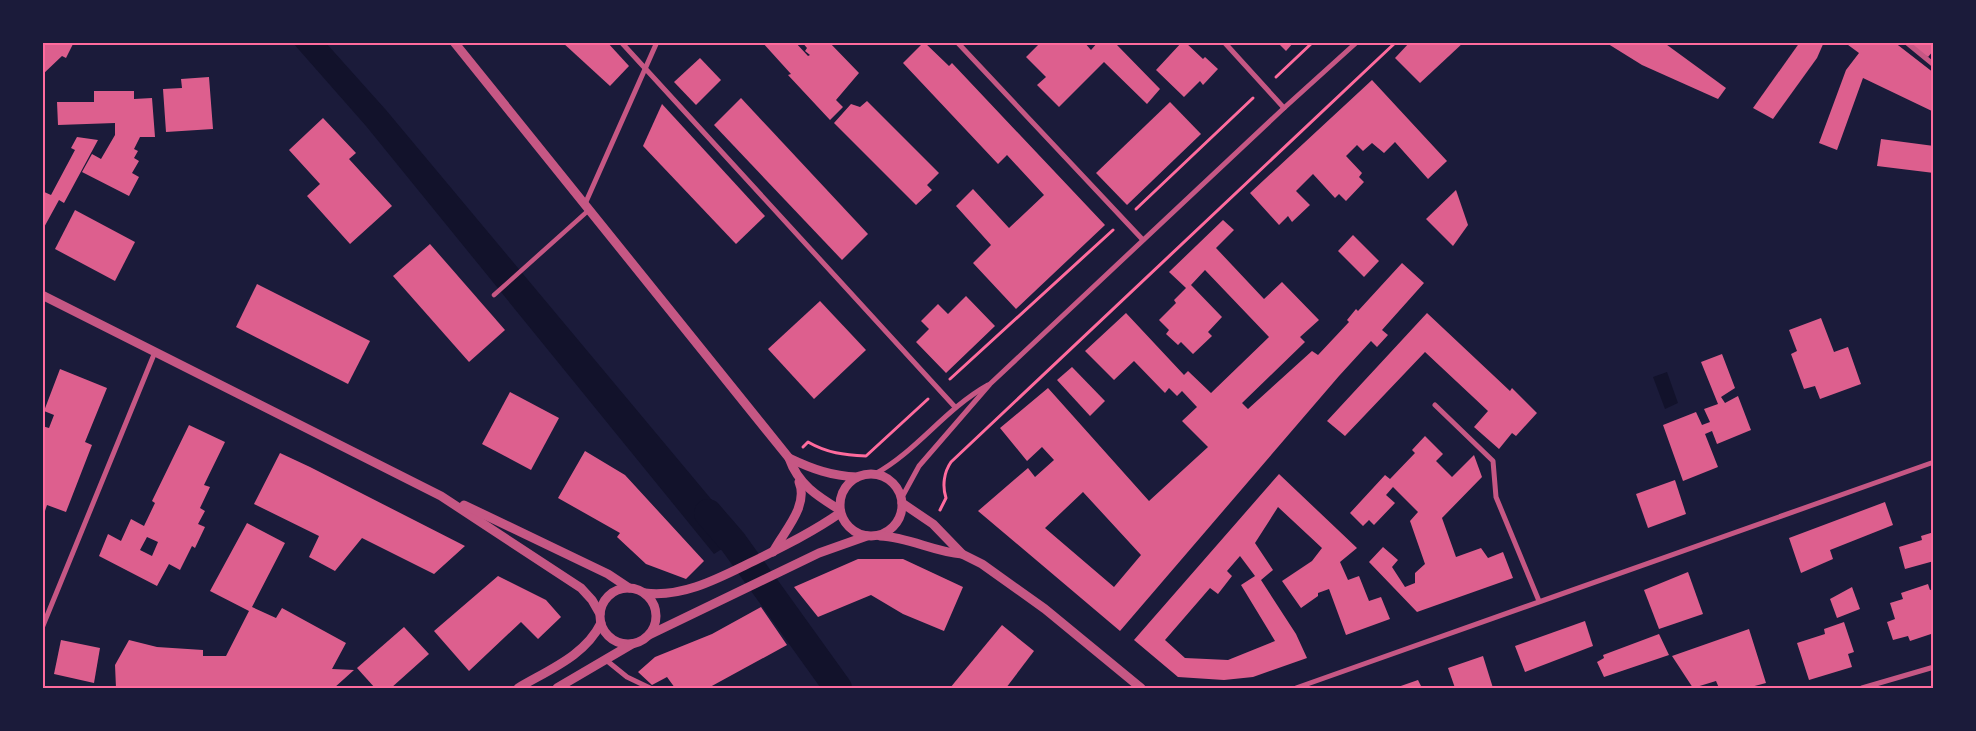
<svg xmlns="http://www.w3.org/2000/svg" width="1976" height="731" font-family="Roboto,sans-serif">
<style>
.water{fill:#12122b}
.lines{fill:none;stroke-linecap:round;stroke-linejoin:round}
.canal{stroke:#12122b;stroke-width:28}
.building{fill:#dd5f8e;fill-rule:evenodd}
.path{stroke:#ff6b9d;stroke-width:3}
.pedestrian{stroke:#c65784;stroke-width:4.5}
.minor{stroke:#c65784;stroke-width:5}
.tertiary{stroke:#c65784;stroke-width:9}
.neatline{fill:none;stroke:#ff6b9d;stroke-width:2}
</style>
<rect width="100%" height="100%" fill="#1b1b3a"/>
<!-- water -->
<g class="water">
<polygon points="293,43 326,43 386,110 742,536 714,554 366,126"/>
<polygon points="1667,372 1678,403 1665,409 1653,377"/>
</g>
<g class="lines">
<!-- canal -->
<polyline class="canal" points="708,513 733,542 838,688"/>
</g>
<!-- building -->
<g class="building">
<polygon points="42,42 74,42 66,58 62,56 42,75"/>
<polygon points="562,42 607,42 629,66 610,86"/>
<polygon points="762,42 795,42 808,56 810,55 805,51 807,48 802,42 829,42 859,73 836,100 843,107 830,120 788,75 791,74"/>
<polygon points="924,42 949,66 952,63 1105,225 1016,309 973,263 991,245 956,206 973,189 1009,228 1044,195 1007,155 998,164 903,63"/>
<polygon points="1041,42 1084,42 1091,50 1098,42 1119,42 1117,45 1160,89 1147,104 1104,62 1059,107 1037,85 1046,77 1026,57"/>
<polygon points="1182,42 1185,42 1203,59 1205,57 1218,69 1203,85 1200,81 1184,97 1156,70"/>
<polygon points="1277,42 1294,42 1286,51"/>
<polygon points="1410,42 1464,42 1420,83 1395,58"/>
<polygon points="1605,42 1663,42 1726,88 1718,99 1642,65"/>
<polygon points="1800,42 1824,42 1817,58 1773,119 1753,108"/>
<polygon points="1844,42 1894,42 1934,73 1934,112 1863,78 1837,150 1819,143 1846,70 1859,53"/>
<polygon points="1911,42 1934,42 1934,50 1928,57 1909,45"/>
<polygon points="700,58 721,80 696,105 674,82"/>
<polygon points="209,77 213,129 166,132 163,89 182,88 181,79"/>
<polygon points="1372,80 1447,161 1428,179 1395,142 1384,153 1372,143 1363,151 1357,145 1346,156 1362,173 1359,177 1364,182 1346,201 1339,194 1335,198 1313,174 1296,191 1310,205 1292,222 1288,216 1279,225 1250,193"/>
<polygon points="94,91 134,91 134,99 152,98 155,137 140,137 134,149 138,151 134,158 139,161 132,173 139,177 129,196 82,172 92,154 101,159 115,135 115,123 58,125 57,102 94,102"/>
<polygon points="741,98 868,234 842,260 714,125"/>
<polygon points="867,101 939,173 927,185 932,190 916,205 834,123 851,104 860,107"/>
<polygon points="1170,102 1201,134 1127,205 1096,173"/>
<polygon points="662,104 765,216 736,244 643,146"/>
<polygon points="323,118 356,153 349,159 392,206 350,244 307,196 320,184 289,150"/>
<polygon points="77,137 98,140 64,203 59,200 42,231 42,191 51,195 75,150 71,148"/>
<polygon points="1881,139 1934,146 1934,173 1877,166"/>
<polygon points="1456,190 1468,225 1453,246 1426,219"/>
<polygon points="75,210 135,242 115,281 55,249"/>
<path d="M1223,220L1234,230L1216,248L1264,299L1282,282L1319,320L1300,337L1305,342L1242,403L1248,409L1312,351L1318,355L1349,322L1347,320L1356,309L1358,311L1402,263L1424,283L1382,330L1388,335L1377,347L1371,341L1339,376L1120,631L978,511L1028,468L1035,477L1054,460L1042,447L1027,461L1000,428L1048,388L1149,501L1208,447L1182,421L1197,407L1182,391L1177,396L1169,388L1165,393L1134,361L1114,380L1085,351L1126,313L1184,375L1188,371L1211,393L1269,337L1205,270L1191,285L1222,317L1208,332L1212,336L1193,354L1181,342L1178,345L1166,334L1169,330L1159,320L1176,303L1174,300L1186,288L1169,272ZM1083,492L1141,555L1114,587L1045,528Z"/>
<polygon points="1353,235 1379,261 1364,277 1338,251"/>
<polygon points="430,244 505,330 469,362 393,276"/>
<polygon points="257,284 370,341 348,384 236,327"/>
<polygon points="966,296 995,326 946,373 916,342 929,329 921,321 938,304 948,314"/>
<polygon points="820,301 866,350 814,399 768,349"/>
<polygon points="1427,313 1510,391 1512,388 1537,413 1516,436 1512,433 1499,449 1474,427 1488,411 1425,352 1345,436 1327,421"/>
<polygon points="1821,318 1834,352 1848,347 1861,384 1820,399 1815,386 1804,389 1791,354 1797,351 1789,330"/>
<polygon points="1722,354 1735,388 1721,397 1725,403 1738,396 1751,430 1717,444 1712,431 1705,434 1718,467 1683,481 1663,425 1696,412 1702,425 1710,422 1704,409 1718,404 1701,362"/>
<polygon points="1072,367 1105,401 1090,416 1057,380"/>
<polygon points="60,369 107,388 85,442 92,445 66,512 47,505 43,517 42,426 49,428 54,415 44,411"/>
<polygon points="510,392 559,418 531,470 482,444"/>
<path d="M189,425L225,442L204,485L210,487L200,508L205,511L198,524L205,527L195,548L192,546L180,570L169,564L157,586L99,556L108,534L121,541L131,519L144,526L155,503L152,501ZM147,537L158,542L152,556L140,550Z"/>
<polygon points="1425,436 1443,454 1436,461 1452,477 1474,455 1482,477 1442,518 1456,557 1481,548 1488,558 1503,552 1513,578 1417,612 1369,562 1383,547 1398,560 1392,567 1405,587 1415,583 1415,573 1425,564 1410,521 1418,512 1393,487 1386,495 1395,503 1374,525 1369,520 1363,526 1350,513 1385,475 1390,479 1415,453 1412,450"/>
<polygon points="585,451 625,475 704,561 686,579 646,564 617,537 620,533 558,498"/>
<polygon points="280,453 310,467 465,546 434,574 362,538 335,571 309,557 319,536 254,504"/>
<path d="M1279,474L1357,548L1340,562L1348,580L1359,576L1369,601L1381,597L1390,619L1346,635L1329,589L1318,593V596L1301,608L1282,581L1312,561L1322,548L1278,507L1255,543L1273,570L1261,580L1296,634L1307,658L1253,677L1224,680L1178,677L1134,640ZM1240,556L1255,576L1241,585L1275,641L1228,660L1185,658L1165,640L1210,588L1218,594L1232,576L1227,571Z"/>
<polygon points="1675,480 1686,514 1648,528 1636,494"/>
<polygon points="1885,502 1893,525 1830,550 1833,559 1801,573 1789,538"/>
<polygon points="247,523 285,543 252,607 276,618 282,608 346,643 332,669 354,670 334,688 116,688 115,665 129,640 157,647 203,650 203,656 226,656 249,611 210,591"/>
<polygon points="1934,532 1934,561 1905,569 1899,547 1922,540 1921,536"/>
<polygon points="858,559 903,559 963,587 944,631 903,614 871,595 818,617 794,587"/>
<polygon points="1688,572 1703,614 1659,629 1644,590"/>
<polygon points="498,576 546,600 561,617 538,639 521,622 469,671 434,631"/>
<polygon points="1928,584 1930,590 1934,589 1934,633 1910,641 1908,636 1893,640 1887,622 1895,619 1890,603 1903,599 1901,593"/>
<polygon points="1852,587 1860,609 1837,618 1830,599"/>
<polygon points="761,607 787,645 710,687 675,688 667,677 652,685 638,672 655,657 712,634"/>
<polygon points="1585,621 1593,646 1525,672 1515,646"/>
<polygon points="1844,622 1854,652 1848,654 1852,667 1809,680 1797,643 1825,634 1824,629"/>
<polygon points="1002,625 1034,651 1006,688 950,688"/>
<polygon points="404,627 429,654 391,688 375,688 357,668"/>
<polygon points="1749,629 1766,683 1747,688 1719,688 1716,681 1693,688 1672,656"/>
<polygon points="1659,634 1669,655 1604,677 1597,662 1604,658 1603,655"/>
<polygon points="61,640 100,648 94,683 54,674"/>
<polygon points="1483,656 1493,688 1455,688 1448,668"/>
<polygon points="1418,680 1422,688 1395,688"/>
</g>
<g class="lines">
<!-- path -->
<g class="path">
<polyline points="1276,77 1313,42"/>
<polyline points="1136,209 1253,98"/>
<polyline points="950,379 1113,230"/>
<path d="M803,447L808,442C827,453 844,455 866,456L928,399"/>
<path d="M940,510L946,498C942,486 944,472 951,462L1396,42"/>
</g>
<!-- pedestrian -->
<polyline class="pedestrian" points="494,295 590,209"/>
<!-- minor -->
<g class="minor">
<polyline points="621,42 955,407"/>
<polyline points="957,42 1143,240"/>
<polyline points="1224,42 1284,108"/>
<polyline points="1906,42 1934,65"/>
<polyline points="585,204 657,42"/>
<polyline points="1435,405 1493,461 1496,497 1539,601"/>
<path d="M875,474C917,451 945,409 988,385"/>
<polyline points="901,499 919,466 990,384 1284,108 1357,42"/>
<polyline points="42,628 155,352"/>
<polyline points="606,660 627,677 650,688"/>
<polyline points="1296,688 1934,462"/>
<polyline points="1862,688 1934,667"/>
</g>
<!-- tertiary -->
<g class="tertiary">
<path d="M454,42L789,458C798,484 817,496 840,510"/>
<polyline points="42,295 441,496 581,588 592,600 600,614"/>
<path d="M789,458C812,469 832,476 857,477"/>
<circle cx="871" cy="505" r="31"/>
<polyline points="902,503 933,524 962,554 982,564 1045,609 1141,688"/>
<polyline points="464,505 608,574 629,588"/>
<path d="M880,536C909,537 934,552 962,554"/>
<path d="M773,552C784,531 809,506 799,482"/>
<circle cx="628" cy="616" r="28"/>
<path d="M645,593C686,598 724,575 760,558C788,544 814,531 840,513"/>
<polyline points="649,635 819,553 867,536"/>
<path d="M518,688C548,670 585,656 601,623"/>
<polyline points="557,688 632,644"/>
</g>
</g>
<!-- border -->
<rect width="1976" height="731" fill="none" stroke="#1b1b3a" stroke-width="88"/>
<rect x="44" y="44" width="1888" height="643" class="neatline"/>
</svg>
